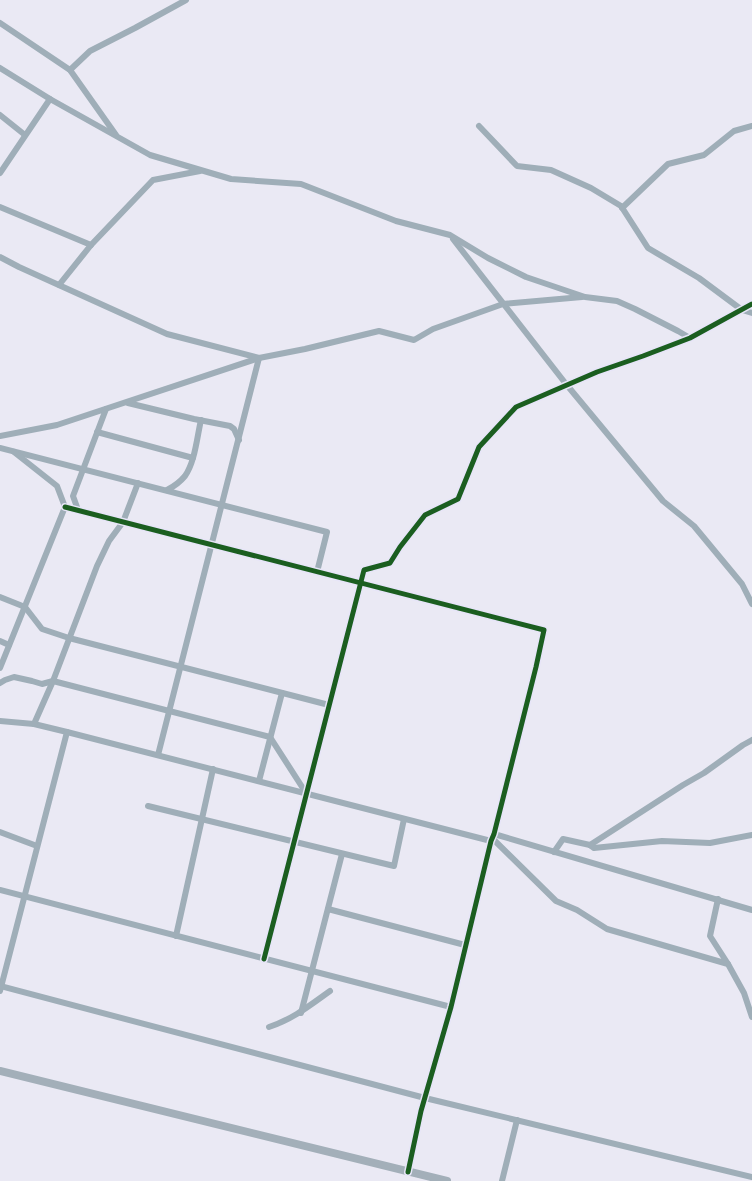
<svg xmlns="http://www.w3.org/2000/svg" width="752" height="1181" font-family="Roboto,sans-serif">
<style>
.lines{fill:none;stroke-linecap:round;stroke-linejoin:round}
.minor{stroke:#9faeb8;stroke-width:6}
.major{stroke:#a3afb9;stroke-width:8}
.cycleway-casing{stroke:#e7e5f8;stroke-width:8}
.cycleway{stroke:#1b5e20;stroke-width:5}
</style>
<rect width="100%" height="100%" fill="#eae9f4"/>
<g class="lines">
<!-- minor -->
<g class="minor">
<polyline points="0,23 70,70 116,135"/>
<polyline points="0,68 50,99 150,155 231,179 301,184 396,221 450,235 488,258 526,277 585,297 617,301 635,309 678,331 690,338"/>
<polyline points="70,70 90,51 135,28 186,0"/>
<polyline points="0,115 25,135"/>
<polyline points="479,126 517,166 551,170 591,188 621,206 648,248 699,278 742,310 752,313"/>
<polyline points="0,173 50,99"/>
<polyline points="0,207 91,245"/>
<polyline points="622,208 668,164 704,155 734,131 752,126"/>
<polyline points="453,239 566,384 663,501 694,526 742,584 752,604"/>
<polyline points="0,257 19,267 167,334 259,358 158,755"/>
<polyline points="59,285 91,245 153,180 200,171"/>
<polyline points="128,403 194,419 230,426 234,429 239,440"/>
<polyline points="97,432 193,458"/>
<polyline points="0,436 57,425 259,358 305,349 379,331 414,340 433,329 503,304 582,297"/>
<polyline points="0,448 327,532 317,572"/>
<path d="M167,490C173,487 180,482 185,476C195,462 197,437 201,420"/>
<polyline points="65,507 544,630 536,667 494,834 491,841 451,1007 421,1111 408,1172"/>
<polyline points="78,510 73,496 106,409"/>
<polyline points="0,597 25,607 42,629 69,638 329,705"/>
<polyline points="0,641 9,645"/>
<polyline points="0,668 65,507 57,486 14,452"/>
<polyline points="0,683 5,680 14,677 32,681 42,684 53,681 270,737 306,793"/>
<polyline points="0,721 34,724 67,732 491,841"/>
<polyline points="34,724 53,681 97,566 109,541 123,522 138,483"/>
<polyline points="259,781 282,693"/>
<polyline points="148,806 394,866 404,819"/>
<polyline points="0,832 37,846"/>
<polyline points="494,834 752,910"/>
<polyline points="492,838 556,901 577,910 607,929 728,964 744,993 752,1017"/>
<polyline points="590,845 683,785 704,773 743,745 752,740"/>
<polyline points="554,852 563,839 590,845 594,848 662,841 710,843 752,835"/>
<polyline points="0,890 451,1007"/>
<polyline points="718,899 710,936 728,964"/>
<polyline points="328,909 465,945"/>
<polyline points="176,936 213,769"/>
<polyline points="264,959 364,570 390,563 400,547 425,515 458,499 479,447 516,407 597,372 643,356 690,338 752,304"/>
<polyline points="0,986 425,1098 752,1177"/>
<polyline points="0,991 67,732"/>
<polyline points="301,1013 342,854"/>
<path d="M269,1027C293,1019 309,1006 330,991"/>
<polyline points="502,1181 517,1120"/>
</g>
<!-- major -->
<polyline class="major" points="0,1071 447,1181"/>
<!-- cycleway casing -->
<g class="cycleway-casing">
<g id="cycleway">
<polyline points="65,507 544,630 536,667 494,834 491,841 451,1007 421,1111 408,1172"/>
<polyline points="264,959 364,570 390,563 400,547 425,515 458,499 479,447 516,407 597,372 643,356 690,338 752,304"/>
</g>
</g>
<!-- cycleway -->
<use href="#cycleway" class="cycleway"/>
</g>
</svg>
